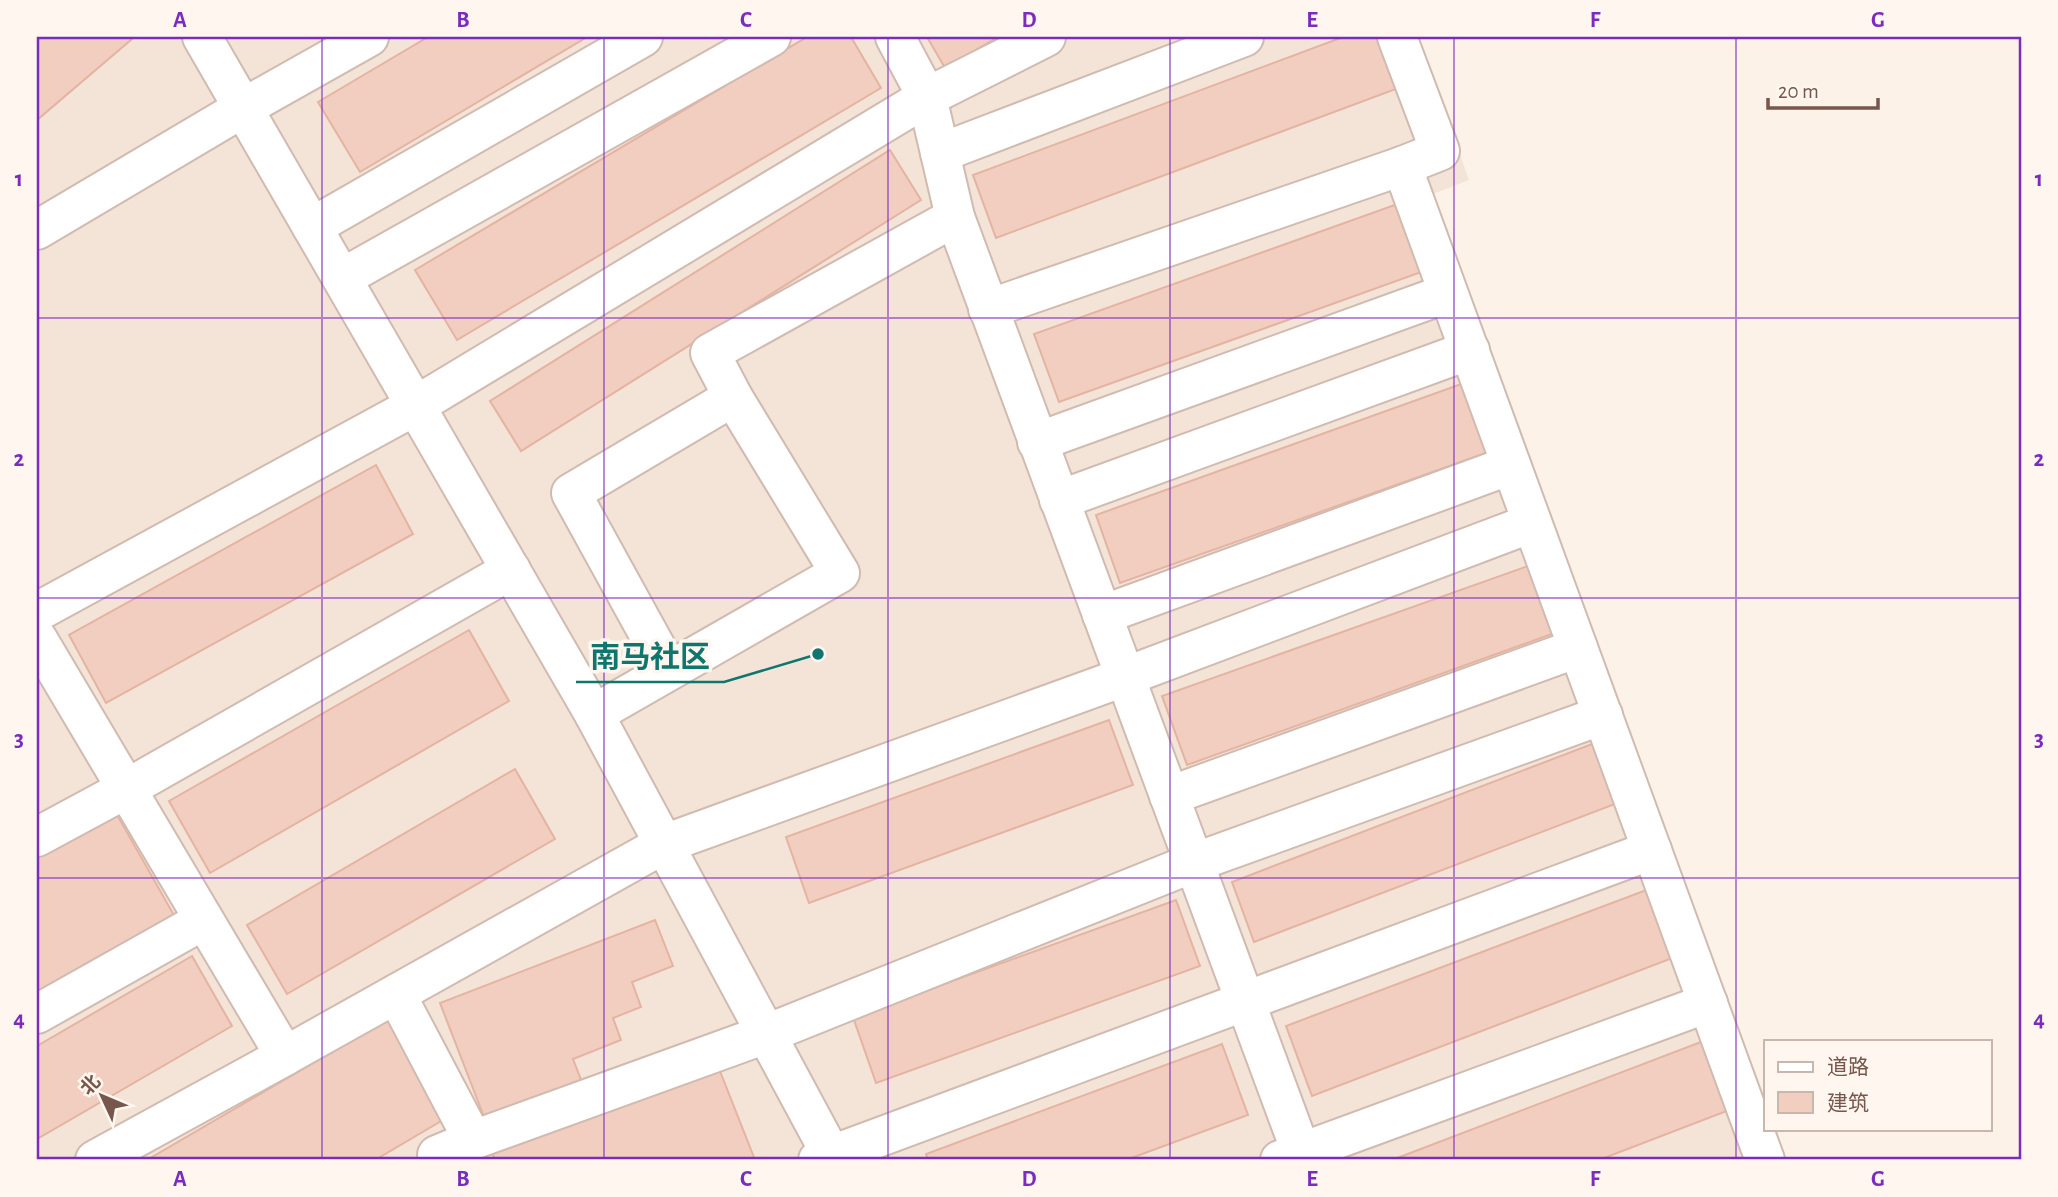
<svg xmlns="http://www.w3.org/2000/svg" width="2058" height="1197" font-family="'Alegreya Sans','Noto Sans SC',sans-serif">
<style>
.residential{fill:#f4e3d7}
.building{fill:#f2cec0;stroke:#e4b3a1;stroke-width:2}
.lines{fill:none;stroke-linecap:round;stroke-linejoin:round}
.minor-casing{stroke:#d1bbb0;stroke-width:42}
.minor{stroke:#fff;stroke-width:38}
.grid{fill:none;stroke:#7b2cbf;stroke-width:2;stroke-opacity:0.55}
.leader{fill:none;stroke:#0f766e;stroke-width:2.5}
.callout-dot{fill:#0f766e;stroke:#fff7ef;stroke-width:2.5}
.callout-label{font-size:30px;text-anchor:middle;font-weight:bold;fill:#0f766e;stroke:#fff7ef;stroke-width:7;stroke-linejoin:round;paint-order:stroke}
.neatline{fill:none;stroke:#7b2cbf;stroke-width:2.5}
.grid-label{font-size:23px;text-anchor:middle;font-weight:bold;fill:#7b2cbf}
</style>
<rect width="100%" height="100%" fill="#fcf2e8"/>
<!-- residential -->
<polygon class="residential" points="37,37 1418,37 1469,180 1433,194 1783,1160 37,1160"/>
<!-- building -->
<g class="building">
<polygon points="37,37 131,37 132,39 37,120"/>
<polygon points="428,37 587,37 360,172 318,102"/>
<polygon points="807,37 851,37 881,88 457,340 415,270"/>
<polygon points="927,37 998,37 945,68"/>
<polygon points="1343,37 1386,37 1404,86 996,238 973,175"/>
<polygon points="890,150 921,200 521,451 490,401"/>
<polygon points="1403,202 1427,270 1059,402 1034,334"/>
<polygon points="1464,383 1489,452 1120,583 1096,515"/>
<polygon points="376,465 413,534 106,703 69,635"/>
<polygon points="1531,565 1555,633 1187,765 1162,696"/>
<polygon points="469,630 509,701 210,873 169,801"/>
<polygon points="1109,720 1133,785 809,903 786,837"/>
<polygon points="1592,744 1615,804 1254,942 1232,882"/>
<polygon points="515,769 555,839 287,994 247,925"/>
<polygon points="116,813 175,917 37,995 37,858"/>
<polygon points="1649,889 1675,957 1312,1096 1286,1026"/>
<polygon points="1176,900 1200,966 876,1083 853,1017"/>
<polygon points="655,920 673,966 632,982 641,1007 613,1018 621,1040 573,1059 583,1085 486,1122 440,1003"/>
<polygon points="192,956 232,1026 37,1139 37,1046"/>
<polygon points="390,1018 448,1117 375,1160 147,1160"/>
<polygon points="1706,1040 1732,1109 1599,1160 1392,1160"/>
<polygon points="1222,1044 1248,1115 1126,1160 928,1160 926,1154"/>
<polygon points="716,1061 755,1160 495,1160 491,1151"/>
</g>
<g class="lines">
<!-- minor casing -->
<g class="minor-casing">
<g id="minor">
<polyline points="202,37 594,714 834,1160"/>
<polyline points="895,37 927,97 955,217 1304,1160"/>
<polyline points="1397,37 1440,151 1402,166 1765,1160"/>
<polyline points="940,153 1244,37"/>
<polyline points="312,227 643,37"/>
<polyline points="37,230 243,108 369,37"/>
<polyline points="342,278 771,37"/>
<polyline points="988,309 1402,166"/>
<polyline points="733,397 710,353 955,217"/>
<polyline points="1037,442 1448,293"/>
<polyline points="1059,500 1470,350"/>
<polyline points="37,612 415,406 927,97 1046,37"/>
<polyline points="1102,615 1511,465"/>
<polyline points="37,638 285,1056 664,844 1124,677 1532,523"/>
<polyline points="594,714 840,573 733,397 571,493 669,671"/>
<polyline points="1169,796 1578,648"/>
<polyline points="37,837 126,789 511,570"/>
<polyline points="396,994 473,1140 437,1155"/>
<polyline points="37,1014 204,920"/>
<polyline points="473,1140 766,1034 1193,863 1603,715"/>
<polyline points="95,1160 285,1056"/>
<polyline points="818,1160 1652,850"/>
<polyline points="1280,1160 1708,1003"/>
</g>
</g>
<!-- minor -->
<use href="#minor" class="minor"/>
</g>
<!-- grid -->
<path class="grid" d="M322,37V1160M604,37V1160M888,37V1160M1170,37V1160M1454,37V1160M1736,37V1160M37,318H2021M37,598H2021M37,878H2021"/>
<!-- callouts -->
<path class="leader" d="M818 654L724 682H576"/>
<circle class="callout-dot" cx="818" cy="654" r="7"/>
<g class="callout-label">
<text x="650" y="667">南马社区</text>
</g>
<!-- border -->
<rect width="2058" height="1197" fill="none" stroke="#fff7ef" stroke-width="77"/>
<!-- legend -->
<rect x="1764" y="1040" width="228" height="91" fill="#fff7ef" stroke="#c9b7ae" stroke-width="2"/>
<rect x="1778" y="1062" width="35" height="10" fill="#ffffff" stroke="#c9b7ae" stroke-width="2"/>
<text x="1827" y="1074" font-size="21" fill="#77564c">道路</text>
<rect x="1778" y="1092" width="35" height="21" fill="#f2cec0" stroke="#c9b7ae" stroke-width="2"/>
<text x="1827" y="1110" font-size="21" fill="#77564c">建筑</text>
<!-- north arrow -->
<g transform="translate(102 1096) rotate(314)" stroke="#fff7ef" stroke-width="5" paint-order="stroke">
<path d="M0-5L12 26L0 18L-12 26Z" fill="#77564c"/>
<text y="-10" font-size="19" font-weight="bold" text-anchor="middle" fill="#77564c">北</text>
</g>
<!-- scale -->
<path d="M1768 98v10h110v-10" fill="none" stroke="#77564c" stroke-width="3.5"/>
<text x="1778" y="98" font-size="21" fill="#77564c" stroke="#fff7ef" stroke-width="5" paint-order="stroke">20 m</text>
<rect x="38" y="38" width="1982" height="1120" class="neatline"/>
<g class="grid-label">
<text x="180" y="27">A</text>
<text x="463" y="27">B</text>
<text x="746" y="27">C</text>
<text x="1029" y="27">D</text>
<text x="1312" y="27">E</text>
<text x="1595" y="27">F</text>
<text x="1878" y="27">G</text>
<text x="19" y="186">1</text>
<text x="2039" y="186">1</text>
<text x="19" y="466">2</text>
<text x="2039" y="466">2</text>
<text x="19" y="746">3</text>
<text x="2039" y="746">3</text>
<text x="19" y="1026">4</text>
<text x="2039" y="1026">4</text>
<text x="180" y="1186">A</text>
<text x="463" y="1186">B</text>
<text x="746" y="1186">C</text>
<text x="1029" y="1186">D</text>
<text x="1312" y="1186">E</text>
<text x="1595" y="1186">F</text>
<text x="1878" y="1186">G</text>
</g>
</svg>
